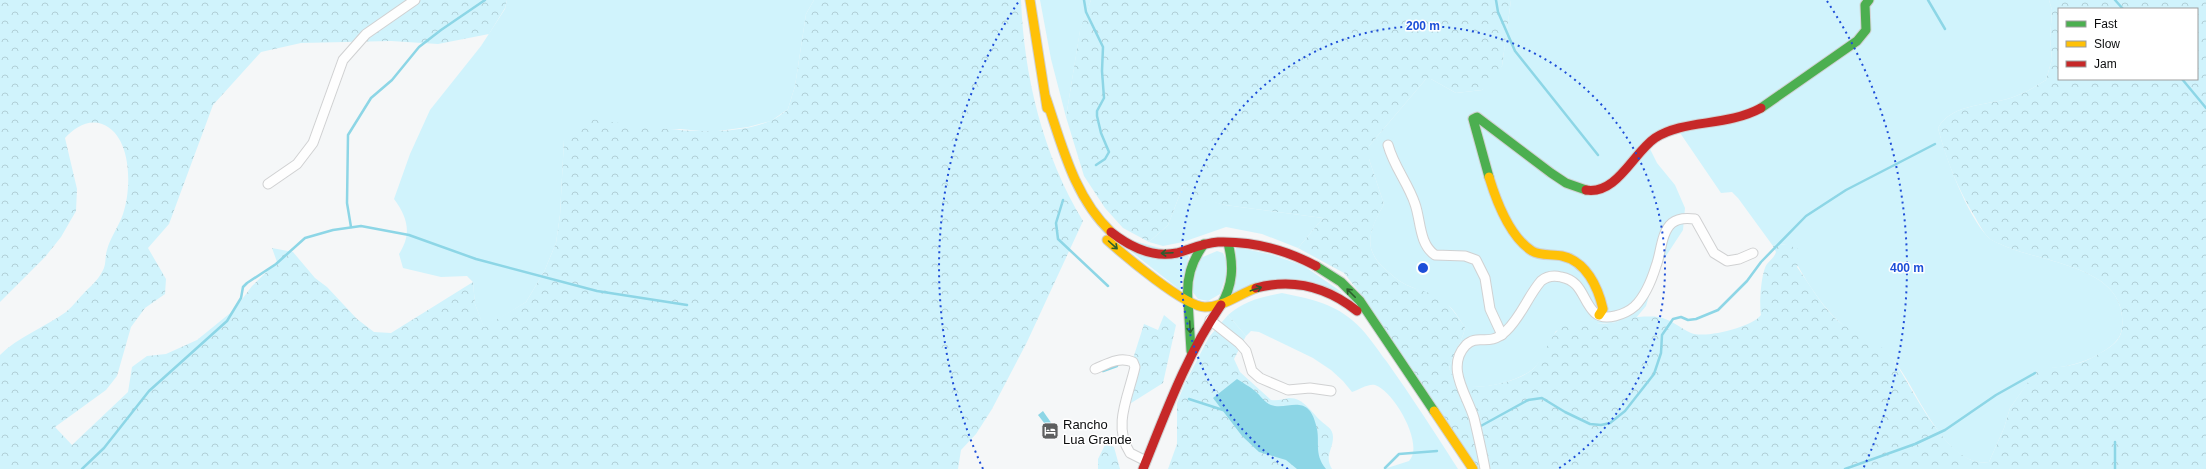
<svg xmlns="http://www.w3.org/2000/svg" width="2206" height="469" font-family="Arial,sans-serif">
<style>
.green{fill:#d0f3fc}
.forest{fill:url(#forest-crowns);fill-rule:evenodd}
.water{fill:#8dd6e6}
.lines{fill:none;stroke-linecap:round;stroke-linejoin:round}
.stream{stroke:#8dd6e6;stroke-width:2.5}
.street-casing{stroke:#d0d1d2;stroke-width:11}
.fast-casing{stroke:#d0d1d2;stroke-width:11}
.slow-casing{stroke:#d0d1d2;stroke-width:11}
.jam-casing{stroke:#d0d1d2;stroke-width:11}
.street{stroke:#fefefe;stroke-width:9}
.fast{stroke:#4caf50;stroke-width:9}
.slow{stroke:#ffc107;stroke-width:9}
.jam{stroke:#c62828;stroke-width:9}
.oneway{stroke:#2c5e2e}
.ring{fill:none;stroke:#1d4ed8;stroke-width:2;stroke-dasharray:2 4}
.labels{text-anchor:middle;stroke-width:3;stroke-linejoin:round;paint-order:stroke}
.poi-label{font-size:13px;fill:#0b0c0d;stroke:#fff;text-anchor:start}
.centre{fill:#1d4ed8;stroke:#fff;stroke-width:2}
.ring-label{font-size:12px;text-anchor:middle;font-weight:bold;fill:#1d4ed8;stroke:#fff;stroke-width:3;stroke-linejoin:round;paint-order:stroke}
</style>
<defs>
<pattern id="forest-crowns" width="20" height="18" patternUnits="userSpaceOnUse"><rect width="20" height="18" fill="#d0f3fc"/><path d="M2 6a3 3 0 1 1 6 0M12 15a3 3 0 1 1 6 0" fill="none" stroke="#b1cfd7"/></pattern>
</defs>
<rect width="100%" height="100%" fill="#f5f7f8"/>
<!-- green -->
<g class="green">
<path d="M507,0H814L806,14L795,86L788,109L771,121L748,127L711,132L680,129L564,140L560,215L556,243L544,272L526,302L484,328L475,304L473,282L467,276L441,277L403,268L399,254C412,234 408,218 394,199L410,154L430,110L481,46L505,9Z"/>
<polygon points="1040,0 1091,0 1080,31 1066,117 1051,59"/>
<path d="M1511,0H2049L2052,10L2050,39L2052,59L2046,80C2036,86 2027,92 2016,96C1992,106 1952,102 1938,128C1945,156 1967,216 1988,237C1993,242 2001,244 2007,247C2043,262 2118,267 2122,316C2124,337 2117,343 2099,354C2081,365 2060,368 2038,369L2010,408L2004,428L1989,462C1943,469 1915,382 1891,357C1879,344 1862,339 1848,329C1822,310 1801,273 1786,244L1773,246L1738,198L1732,192L1721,193L1674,124L1647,143L1657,163L1675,185L1685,208L1683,230L1664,259L1652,286L1646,306L1636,318L1611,323H1593L1556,331C1549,343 1544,359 1534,368C1521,381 1473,394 1458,382C1454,379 1452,373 1449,369C1452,354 1463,342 1465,327C1460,321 1456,312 1450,307C1438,297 1423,292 1409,286C1401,283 1393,276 1386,270C1361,248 1370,229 1384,204L1369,159V146L1426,79H1431L1456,93L1482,90L1502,66Z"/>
<polygon points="1183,186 1205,199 1225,205 1323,218 1298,248 1262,234 1226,227 1183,242 1163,246 1149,242 1168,225"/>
<polygon points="1109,234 1189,256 1180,290"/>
<polygon points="1236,247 1273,255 1304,266 1343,293 1299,279 1231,296"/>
<polygon points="1217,251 1223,253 1229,267 1220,294 1208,301 1198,299 1192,291 1198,259"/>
<path d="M1282,293C1307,298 1332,303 1352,320C1366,331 1376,348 1387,362C1412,397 1435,433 1458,469H1384L1409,461C1425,445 1394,391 1375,385C1369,383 1358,390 1352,392L1343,381L1331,370L1313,358L1259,332L1251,331L1246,336L1228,315C1244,301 1261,297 1282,293Z"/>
</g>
<!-- forest -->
<g class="forest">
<path d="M0,0H507L505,8L489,34L438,44L391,41L301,43L261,52L213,105L169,224L148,248L166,279L165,294L145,308L131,327L117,376L106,390L55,427L72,445L128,392L132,367L147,356L166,354L197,340L234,310L252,286L277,262L272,248L293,252L315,278L327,287L357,319L374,332L391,333L473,282L475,304L484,327L526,302L544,272L556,243L560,215L564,140L575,127L589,119C641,125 721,142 770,121C777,118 783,113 788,109L795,86L806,14L814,0H1021C1024,77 1043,155 1083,221L1027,342L992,409L976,434L961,450L958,469H0V355C18,337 45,327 66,312C73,306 79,298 85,292C92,285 100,278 104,268C106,263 105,256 107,250C110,238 119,226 123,214C132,188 132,135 102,124C88,119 74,128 65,138L77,189L76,211L61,237L45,257L0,302Z"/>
<path d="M1091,0H1511L1502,66L1492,83L1482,90L1456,93L1431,79H1426L1369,146V159L1384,204C1370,230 1361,248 1386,270C1393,276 1401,283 1409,286C1418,290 1430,292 1438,297C1450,304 1457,316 1465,327C1463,342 1452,354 1449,369C1452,372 1454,379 1457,381C1472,394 1522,381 1534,368C1549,352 1549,326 1574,322C1586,320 1599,325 1611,323C1617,323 1622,319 1628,318C1637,317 1649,316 1658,317C1671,319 1680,328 1691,333C1705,339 1752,327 1761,315C1759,305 1761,272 1767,264C1771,259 1774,258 1776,252L1773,246L1786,244L1803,251L1797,267C1809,283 1819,302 1833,316C1849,334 1878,338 1892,358C1912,385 1947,469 1989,462L2004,428L2010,408L2038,368C2058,368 2079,366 2097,355C2116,344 2124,340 2122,316C2118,267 2043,262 2007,247C2001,244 1992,242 1988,237C1983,232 1979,224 1975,217C1958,189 1946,160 1938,128C1952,102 1992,106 2016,96C2027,92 2036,86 2046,80L2052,59L2050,39L2052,10L2049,0H2206V469H1477L1366,301L1344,273L1298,248L1323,218L1225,205L1205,200L1183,186L1168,225L1149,242L1123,228L1105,208L1084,176L1066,117L1080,30ZM2059,9H2197V79H2059Z"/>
<polygon points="1164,315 1176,325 1163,383 1128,405 1131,365 1144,324 1158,330"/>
<path d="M1228,315L1246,336L1234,359L1240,372L1271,400C1278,401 1283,399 1289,398C1304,398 1311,412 1321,421C1326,426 1333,428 1333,437C1333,450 1324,456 1332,469H1168L1177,444V403L1185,383L1209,337Z"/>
<polygon points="1105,445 1114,447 1120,469 1098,469 1098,459"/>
</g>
<!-- water -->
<g class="water">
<path d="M1237,379C1243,383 1249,386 1255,391C1260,395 1265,403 1271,405C1287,411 1308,392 1316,425C1321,441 1313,453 1326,469H1297L1286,460L1259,452L1242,436L1213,398Z"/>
<polygon points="1043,411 1052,424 1048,428 1038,415"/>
</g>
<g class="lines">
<!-- stream -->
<g class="stream">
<polyline points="1084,0 1086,12 1103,47 1102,71 1104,98 1097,111 1097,116 1101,133 1109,152 1105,159 1096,165"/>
<polyline points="1496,0 1498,12 1515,51 1598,155"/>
<polyline points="1928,0 1945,29"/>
<polyline points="2115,0 2123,9"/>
<polyline points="2182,79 2206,108"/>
<polyline points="1063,200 1056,223 1058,239 1108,286"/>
<polyline points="351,227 347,203 348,135 371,98 392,80 419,47 441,30 485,0"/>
<polyline points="1103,371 1117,366"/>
<polyline points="1189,399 1223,410"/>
<polyline points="1479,427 1528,400 1542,398 1565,412 1590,424 1601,425 1610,423 1625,411 1654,374 1661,353 1662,335 1673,319 1681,317 1688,320 1696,319 1718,310 1747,281 1761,262 1806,216 1846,190 1935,144"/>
<polyline points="1385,468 1399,454 1437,451"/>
<polyline points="82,469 104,448 149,391 227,321 241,298 243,287 247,283 276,264 305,238 333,230 361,226 409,235 476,259 597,291 687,305"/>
<polyline points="1845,469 1915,444 1945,430 1996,395 2035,373"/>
<polyline points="2115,469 2115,442"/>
</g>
<!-- street casing -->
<g class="street-casing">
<g id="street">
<path d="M1388,145C1394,167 1408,183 1415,204C1421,221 1419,244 1435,255L1465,256L1476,260L1485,278L1490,309L1502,335"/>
<polyline points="268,184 297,164 313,143 343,60 366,34 415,0"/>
<polyline points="1210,320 1239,343 1246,351 1252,371 1260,378 1288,390 1310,388 1331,391"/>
<path d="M1095,369C1107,364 1119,356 1133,362L1135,367C1129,395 1112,426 1130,453L1146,461"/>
<path d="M1485,469C1482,452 1478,435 1474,418C1467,395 1445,367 1466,345C1478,333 1488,348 1506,331C1521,317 1528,296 1541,281C1547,276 1553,275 1561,277C1583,281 1582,301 1595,313C1605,322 1626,314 1635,306C1645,296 1652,279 1656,266C1661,254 1661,232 1672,223C1678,218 1688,218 1695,219L1714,253L1727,261L1739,259L1753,253"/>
</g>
</g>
<!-- fast casing -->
<g class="fast-casing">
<g id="fast">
<polyline points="1761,108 1857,41 1866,30 1865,5 1869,0"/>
<polyline points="1489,177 1473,119 1477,117 1551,173 1566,183 1586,190"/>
<polyline points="1316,266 1341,282 1360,301 1434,411"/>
<polyline points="1188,301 1191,351"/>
<path d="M1188,301C1186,279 1191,262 1204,244"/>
<path d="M1221,305C1233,285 1234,266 1228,243"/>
</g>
</g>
<!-- slow casing -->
<g class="slow-casing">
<g id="slow">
<polyline points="1030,0 1047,108"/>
<path d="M1046,98C1062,145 1074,197 1111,232"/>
<path d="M1489,177C1496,200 1510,237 1532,251C1540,256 1552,254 1562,256C1586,261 1598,287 1603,309L1599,315"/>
<path d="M1107,240C1124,255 1185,307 1205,307C1224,307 1239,294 1256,288"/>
<polyline points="1434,411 1473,469"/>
</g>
</g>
<!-- jam casing -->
<g class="jam-casing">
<g id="jam">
<path d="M1586,190C1617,195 1633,153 1655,138C1684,119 1726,127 1761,108"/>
<path d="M1111,232C1130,247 1153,258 1177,253C1191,249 1203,243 1218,242C1253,241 1286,250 1316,266"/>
<path d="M1256,288C1294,278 1327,287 1357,311"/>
<path d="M1143,469C1166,412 1186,356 1221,305"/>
</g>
</g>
<!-- street -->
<use href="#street" class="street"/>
<!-- fast -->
<use href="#fast" class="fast"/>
<!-- slow -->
<use href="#slow" class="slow"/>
<!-- jam -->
<use href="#jam" class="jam"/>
</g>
<!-- one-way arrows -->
<defs><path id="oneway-shaft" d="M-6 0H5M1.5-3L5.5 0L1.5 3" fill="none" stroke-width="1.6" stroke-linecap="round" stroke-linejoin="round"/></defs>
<g class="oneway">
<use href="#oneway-shaft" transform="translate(1113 245) rotate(42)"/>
<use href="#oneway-shaft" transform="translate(1167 253) rotate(177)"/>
<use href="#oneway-shaft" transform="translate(1256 289) rotate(-18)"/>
<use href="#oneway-shaft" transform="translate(1351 293) rotate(-135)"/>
<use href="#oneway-shaft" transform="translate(1190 327) rotate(87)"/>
</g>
<!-- distance rings -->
<g class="ring">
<path d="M1288 469A242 242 0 1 1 1558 469"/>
<path d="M983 469A484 484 0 0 1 1019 1M1827 1A484 484 0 0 1 1863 469"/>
</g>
<!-- icons -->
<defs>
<g id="hotel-square" transform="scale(0.9)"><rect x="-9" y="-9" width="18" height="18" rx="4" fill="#5d5e5f" stroke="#fff"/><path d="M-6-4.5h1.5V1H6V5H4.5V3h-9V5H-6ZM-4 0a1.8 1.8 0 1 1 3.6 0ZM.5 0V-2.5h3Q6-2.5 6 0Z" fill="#fff"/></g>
</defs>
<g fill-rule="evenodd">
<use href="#hotel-square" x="1050" y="431"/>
</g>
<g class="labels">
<!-- poi labels -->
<g class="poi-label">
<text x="1063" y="429">Rancho<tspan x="1063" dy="15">Lua Grande</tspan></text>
</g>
</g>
<circle cx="1423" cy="268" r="6" class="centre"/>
<g class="ring-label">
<text x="1423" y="30">200 m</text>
<text x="1907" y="272">400 m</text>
</g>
<!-- legend -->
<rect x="2058" y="8" width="140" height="72" fill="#ffffff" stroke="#9d9e9e"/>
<rect x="2066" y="21" width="20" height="6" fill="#4caf50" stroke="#9d9e9e"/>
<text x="2094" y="28" font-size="12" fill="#0b0c0d">Fast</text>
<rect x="2066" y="41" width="20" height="6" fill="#ffc107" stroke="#9d9e9e"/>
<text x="2094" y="48" font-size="12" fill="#0b0c0d">Slow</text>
<rect x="2066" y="61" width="20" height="6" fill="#c62828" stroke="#9d9e9e"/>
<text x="2094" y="68" font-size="12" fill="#0b0c0d">Jam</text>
</svg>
